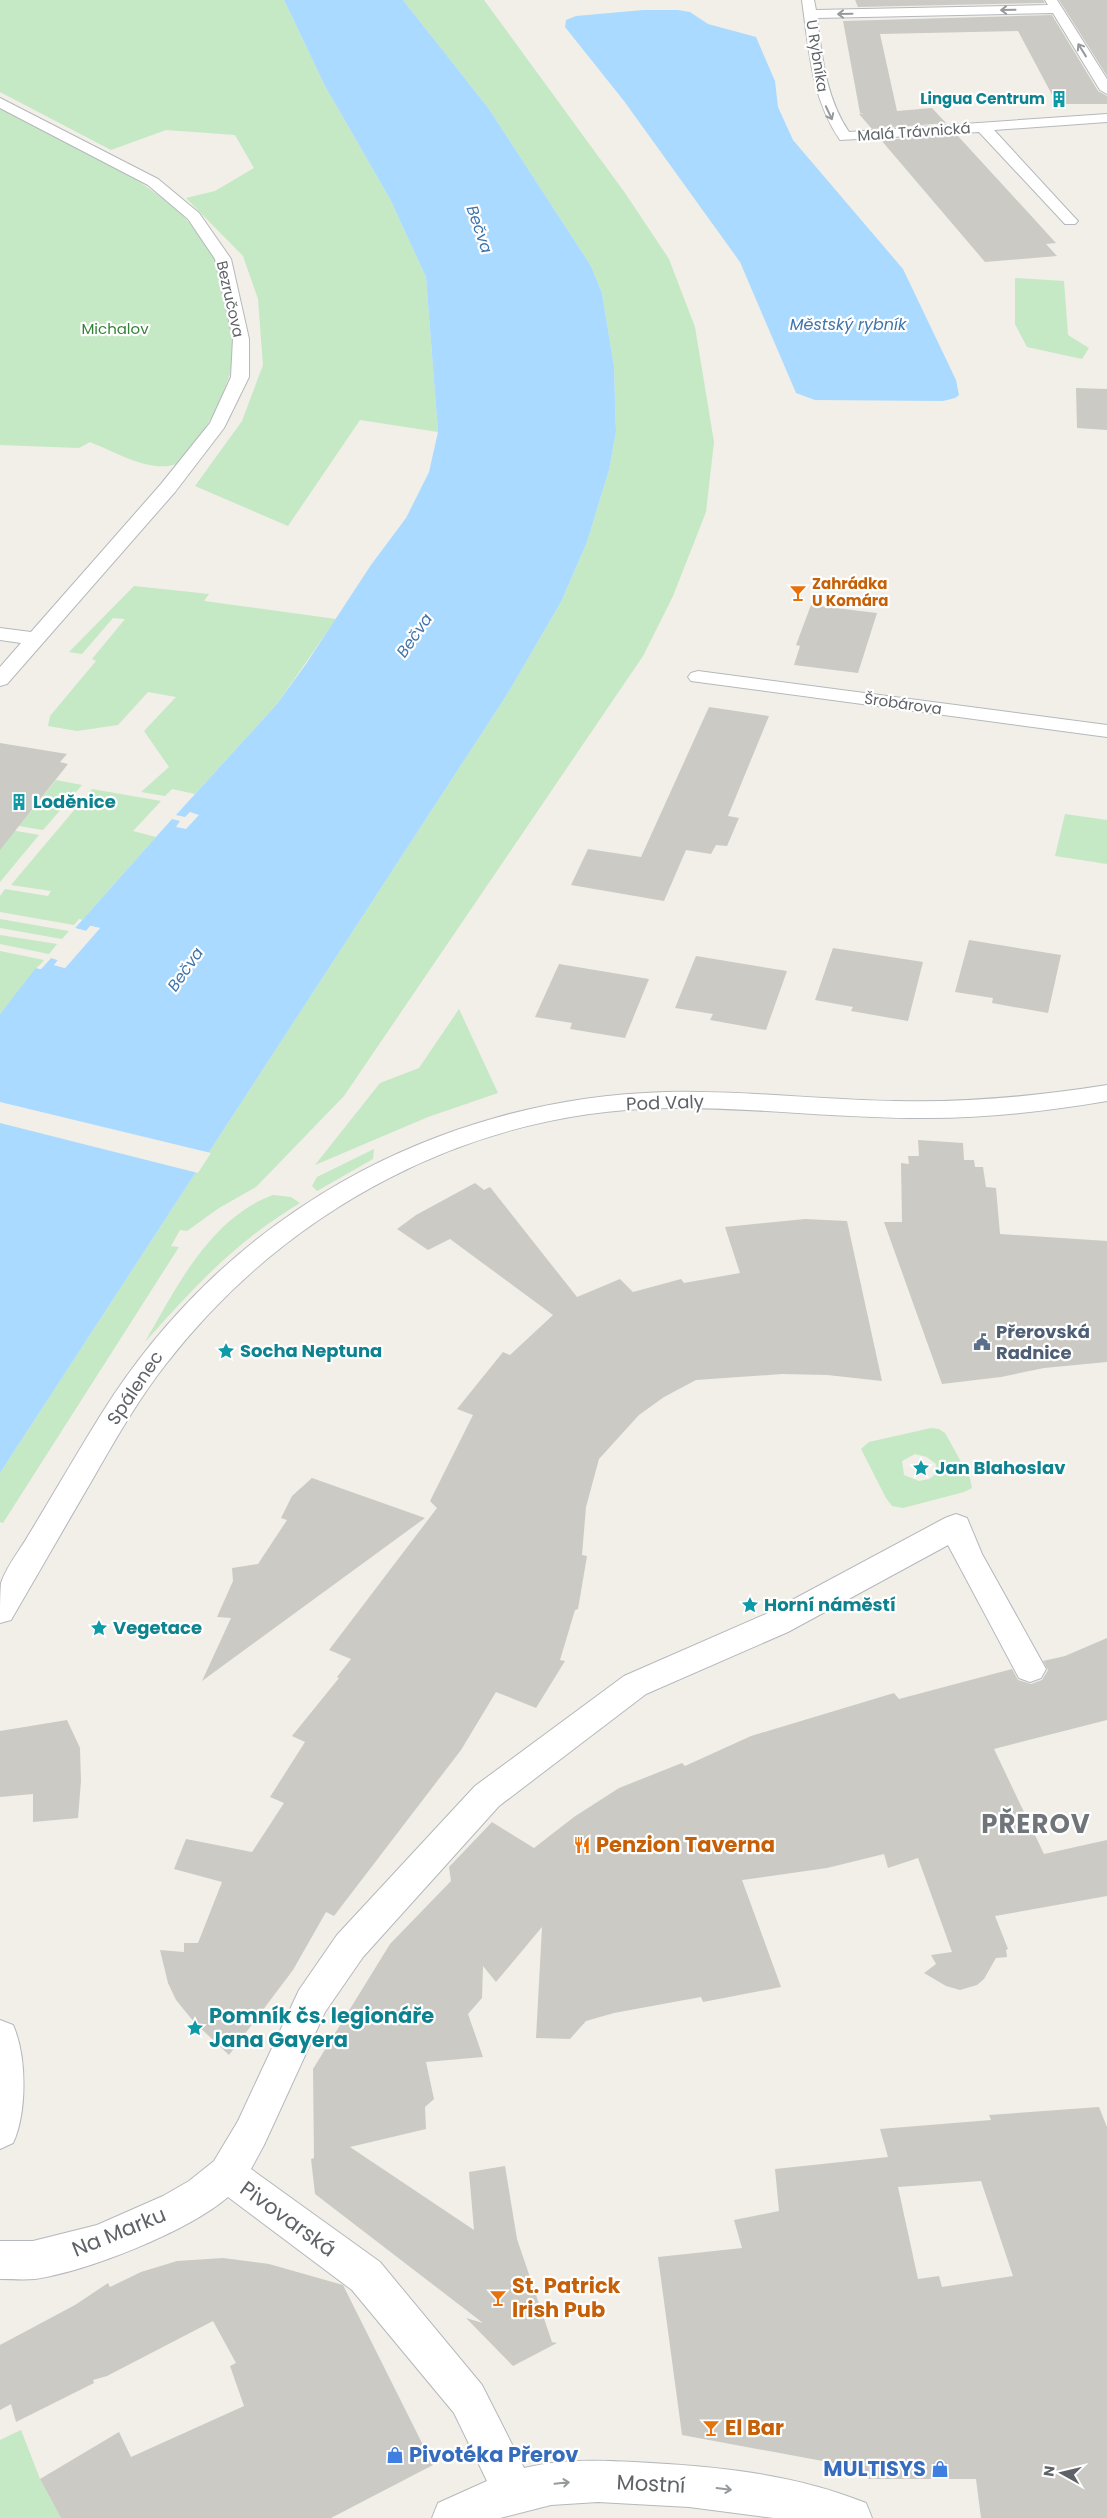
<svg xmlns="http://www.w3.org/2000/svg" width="1107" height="2518" font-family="Poppins,sans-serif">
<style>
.green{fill:#c5e8c5;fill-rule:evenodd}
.water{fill:#aadaff}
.pier{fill:#f1efe8}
.building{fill:#cccac5;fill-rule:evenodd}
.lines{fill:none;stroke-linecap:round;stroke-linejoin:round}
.minor-casing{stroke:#b5b8bc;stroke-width:2}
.minor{fill:#fff;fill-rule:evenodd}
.oneway{stroke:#979a9d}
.labels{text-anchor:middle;stroke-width:4.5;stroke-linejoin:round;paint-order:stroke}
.far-street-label{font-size:15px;fill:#5f6368;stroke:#fff}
.far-culture-label{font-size:15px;font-weight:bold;fill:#0d838f;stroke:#fff;text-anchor:end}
.far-park-label{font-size:15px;fill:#348238;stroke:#fff}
.far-food-label{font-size:15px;font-weight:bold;fill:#c56008;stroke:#fff;text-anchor:start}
.far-water-label{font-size:16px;font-style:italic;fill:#4174aa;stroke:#fff}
.culture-label{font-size:18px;font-weight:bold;fill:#0d838f;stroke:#fff;text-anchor:start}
.street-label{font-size:18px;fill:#5f6368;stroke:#fff}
.service-label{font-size:18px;font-weight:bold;fill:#4e5e75;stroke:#fff;text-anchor:start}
.near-food-label{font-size:21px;font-weight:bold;fill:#c56008;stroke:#fff;text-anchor:start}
.near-culture-label{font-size:21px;font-weight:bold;fill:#0d838f;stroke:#fff;text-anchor:start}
.near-street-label{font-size:21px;fill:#5f6368;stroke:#fff}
.near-shop-label{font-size:21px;font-weight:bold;fill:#366cbe;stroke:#fff;text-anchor:start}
.near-district-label{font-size:26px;font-weight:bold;letter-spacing:1px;fill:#70757a;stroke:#fff}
</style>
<rect width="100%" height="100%" fill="#f1efe8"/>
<!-- green -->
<g class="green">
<polygon points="0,0 284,0 325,86 390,199 426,277 438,432 360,420 288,526 195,486 242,421 263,365 258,299 243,256 186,198 215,191 254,168 235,135 166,130 111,150 0,92"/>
<polygon points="403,0 484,0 625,193 669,259 695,327 714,442 706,512 673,596 643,656 344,1096 256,1187 219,1208 187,1231 180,1230 171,1246 179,1247 3,1523 0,1522 0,1473 508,693 561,602 587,542 609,470 616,432 614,367 602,293 591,266 489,109"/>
<path d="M0,108L133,177L176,208L209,245L224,286L235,340L230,374L218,407L185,460C157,478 118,453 90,442L79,448L0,445Z"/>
<polygon points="1015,278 1064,281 1068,335 1089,348 1082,359 1027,347 1015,324"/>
<polygon points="134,586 209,594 204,601 336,619 277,704 195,794 172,789 165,796 141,792 169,767 144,731 176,697 148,692 118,725 77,731 48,726 50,716 96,661 92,659 125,619 113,618 82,654 69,652"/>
<polygon points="56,780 82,785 43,830 19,826"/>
<polygon points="92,789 161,801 133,831 156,837 82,920 79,919 74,925 0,912 0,896 5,889 48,896 51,891 11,885"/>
<polygon points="1065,814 1107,820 1107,864 1055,856"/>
<polygon points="5,829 39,835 0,882 0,835"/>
<polygon points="0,919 69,931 62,939 0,928"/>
<polygon points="0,935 57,944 49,954 0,944"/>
<polygon points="0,951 44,960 0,1014"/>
<polygon points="459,1009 498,1093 428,1117 315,1165 380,1083 419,1068"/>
<polygon points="374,1149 373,1159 317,1191 312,1186 317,1177"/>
<path d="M273,1195L291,1197L300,1203C284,1213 267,1224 252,1236C212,1267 178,1305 145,1342C176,1288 210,1218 273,1195Z"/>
<path d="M931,1428L939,1429L945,1433L970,1478L972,1488L964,1492L903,1508L892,1506L886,1498L861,1449L869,1442ZM915,1454L927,1457L936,1464L937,1473L929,1479L919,1481L904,1475L902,1461Z"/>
<polygon points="21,2430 40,2479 61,2518 0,2518 0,2440"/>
</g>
<!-- water -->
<g class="water">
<polygon points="284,0 403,0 489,109 591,266 602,293 614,367 616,432 609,470 587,542 561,602 508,693 0,1473 0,1014 36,968 41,969 51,958 58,960 54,965 65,968 100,928 91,926 86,931 75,928 172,819 180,821 176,827 186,829 199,815 190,812 185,817 176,815 277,704 306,664 371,565 406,518 429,472 438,432 426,277 390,199 325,86"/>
<polygon points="643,10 678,10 690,12 708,24 756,37 775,81 778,107 793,140 903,269 956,380 959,395 955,398 943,401 815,400 796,393 740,262 624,101 565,27 566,20 576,16"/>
</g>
<!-- pier -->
<g class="pier">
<polygon points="79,919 82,920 75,928 86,931 90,926 100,928 65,968 54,965 58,960 51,958 41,969 36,968 50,956 59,958 58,964 64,965 95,929 91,928 87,933 73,930 73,927"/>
<polygon points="0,1102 211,1153 198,1173 0,1123"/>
</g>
<!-- building -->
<g class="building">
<polygon points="855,0 1043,0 1045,3 858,7"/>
<polygon points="1059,0 1107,0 1107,76"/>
<polygon points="1052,15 1098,91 1107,96 1107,104 1057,104 1018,31 880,34 897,111 932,108 946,123 872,129 859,114 864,113 860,113 843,21"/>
<polygon points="957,135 1056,243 1046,244 1057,256 985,262 881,140"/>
<polygon points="1076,388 1107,389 1107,430 1077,428"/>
<polygon points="811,605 877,613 858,673 794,665 800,646 796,645"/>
<polygon points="709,707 769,716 728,816 739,818 727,846 716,845 711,854 686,850 664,901 571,885 588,849 641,857"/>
<polygon points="0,743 67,754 60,762 68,764 0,850"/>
<polygon points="969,940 1061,955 1048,1013 992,1003 993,998 955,992"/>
<polygon points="833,948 923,962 908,1021 851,1011 853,1007 815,1000"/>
<polygon points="696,956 787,971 766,1030 710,1020 713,1014 675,1008"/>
<polygon points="559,964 649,979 625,1038 570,1029 572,1023 535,1017"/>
<polygon points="918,1140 963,1143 964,1160 974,1160 975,1167 983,1167 986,1187 996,1188 1000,1234 1107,1241 1107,1362 1044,1368 1001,1377 942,1384 884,1222 902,1222 901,1163 909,1164 908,1156 919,1156"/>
<polygon points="475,1183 484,1190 490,1187 577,1297 620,1279 633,1292 681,1279 684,1283 740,1273 725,1227 805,1219 847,1221 882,1381 827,1375 782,1374 696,1380 664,1397 639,1415 599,1459 586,1507 582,1555 587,1556 578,1609 575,1610 560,1660 565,1661 536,1708 496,1692 461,1750 334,1916 326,1912 293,1970 229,2055 194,2022 176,2000 168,1983 160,1950 184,1952 184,1943 198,1943 222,1882 174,1869 186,1839 252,1852 284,1803 270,1797 305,1742 292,1736 339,1678 337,1677 351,1659 329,1650 437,1508 430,1501 473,1415 457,1409 503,1352 510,1355 553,1315 450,1239 428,1250 397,1229 416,1215"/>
<polygon points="312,1478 425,1518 202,1681 231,1618 217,1617 233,1581 232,1568 258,1564 287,1520 281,1518 292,1496"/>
<polygon points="1107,1638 1107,1720 994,1749 1044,1854 1107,1840 1107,1896 995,1916 1008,1949 1006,1950 1007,1957 996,1958 984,1979 977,1985 960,1990 946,1986 924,1973 936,1964 931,1955 952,1952 918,1858 888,1868 884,1854 827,1868 742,1880 781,1987 703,2002 701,1997 614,2013 586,2021 570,2039 536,2038 542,1927 496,1982 483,1966 482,1998 468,2014 483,2057 426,2062 434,2099 425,2107 426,2129 350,2147 474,2230 469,2172 505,2166 517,2239 552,2342 557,2343 513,2366 466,2318 483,2323 315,2194 311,2159 314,2158 313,2069 390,1944 451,1881 449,1867 492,1822 534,1848 574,1817 619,1788 682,1763 685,1766 751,1736 894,1693 899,1699 1012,1669 1018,1680 1031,1684 1042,1680 1048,1670 1043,1661 1065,1656"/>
<polygon points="67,1720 80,1748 81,1781 78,1818 33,1822 33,1794 0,1797 0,1731"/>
<path d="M1099,2107L1107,2127V2518H981L976,2479H869L855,2467L682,2435L658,2257L742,2248L734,2220L779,2211L775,2169L888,2157L880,2129L991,2120L989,2115ZM981,2181L1013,2276L942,2287L939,2276L918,2279L898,2187Z"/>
<polygon points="223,2258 269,2264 343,2285 433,2465 331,2518 61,2518 40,2479 119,2432 131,2457 244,2406 230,2366 236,2363 213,2321 107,2376 93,2380 94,2383 16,2422 11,2404 0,2410 0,2345 75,2305 108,2283 110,2287 141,2272 177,2261"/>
</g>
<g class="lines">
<!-- minor casing -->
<g class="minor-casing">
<g id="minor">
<path d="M802,0H814L816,10L1048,5L1045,0H1057L1107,79V94L1100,90L1053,13L817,18C822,58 826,98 849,132L1107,114V122L994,130L1075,218L1078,221L1075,224H1065L979,132L840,140C811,97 809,50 802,0Z"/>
<polygon points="0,98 158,179 199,213 231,259 249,339 249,377 224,428 175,492 7,684 0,686 0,667 21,643 0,640 0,628 31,632 161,484 210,423 231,377 233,339 215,259 188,219 148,185 0,108"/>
<polygon points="698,671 1107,725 1107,737 691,681 688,677 691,673"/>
<path d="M1107,1085V1101C1048,1111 988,1118 929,1118C842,1119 756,1107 670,1108C471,1110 287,1208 166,1364C137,1401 114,1442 91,1482C64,1528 38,1574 11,1620L0,1623C0,1611 0,1594 1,1583C6,1567 20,1550 28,1536C53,1495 77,1453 102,1413C225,1216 434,1099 665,1092C742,1090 819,1100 896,1101C967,1103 1037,1096 1107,1085Z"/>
<path d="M956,1514L967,1518L982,1554L1041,1660L1046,1669L1041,1678L1030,1682L1019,1678L948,1545L788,1632L646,1694L499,1806L363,1957L325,2012L264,2145L251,2169L380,2262L482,2385L524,2468C560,2459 598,2460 634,2462C713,2466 792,2473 866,2503L872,2518H774L689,2507L598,2502L551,2505L500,2518H432L438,2503L487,2481L454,2413L352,2290L228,2197C187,2232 88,2271 35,2279C23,2280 11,2279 0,2279V2241H33L97,2225L163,2196L189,2181L214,2161L238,2121L299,1990L337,1935L475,1786L624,1676L766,1614L945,1518Z"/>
<path d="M0,2020L13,2025C27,2056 27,2113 13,2143L0,2149Z"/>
</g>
</g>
<!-- minor -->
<use href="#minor" class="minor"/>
</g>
<!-- one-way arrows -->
<defs><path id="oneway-shaft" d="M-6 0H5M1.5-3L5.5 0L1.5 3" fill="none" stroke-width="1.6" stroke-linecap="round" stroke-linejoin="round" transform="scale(1.25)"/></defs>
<g class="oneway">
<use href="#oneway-shaft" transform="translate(1008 10) rotate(179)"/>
<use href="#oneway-shaft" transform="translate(845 14) rotate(179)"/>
<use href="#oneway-shaft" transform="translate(1082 50) rotate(-122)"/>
<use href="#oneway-shaft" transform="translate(829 113) rotate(65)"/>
<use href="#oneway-shaft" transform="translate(562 2483) rotate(-6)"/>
<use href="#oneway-shaft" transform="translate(724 2489) rotate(7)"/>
</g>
<!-- icons -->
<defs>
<g id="building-bare" transform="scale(1.35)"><path d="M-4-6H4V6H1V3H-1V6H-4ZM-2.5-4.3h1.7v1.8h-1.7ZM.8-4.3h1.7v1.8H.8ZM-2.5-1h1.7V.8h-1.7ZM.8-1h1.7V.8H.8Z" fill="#0f9aa8" stroke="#fff" stroke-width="2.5" paint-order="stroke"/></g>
<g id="bar-bare" transform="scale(1.35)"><path d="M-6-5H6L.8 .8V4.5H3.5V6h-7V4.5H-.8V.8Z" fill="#e8710a" stroke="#fff" stroke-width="2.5" paint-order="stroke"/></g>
<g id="civic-bare" transform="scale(1.35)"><path d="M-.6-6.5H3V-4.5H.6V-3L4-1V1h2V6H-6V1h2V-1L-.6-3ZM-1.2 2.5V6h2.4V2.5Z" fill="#5c6f8a" stroke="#fff" stroke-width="2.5" paint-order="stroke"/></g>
<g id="sight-bare" transform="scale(1.35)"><path d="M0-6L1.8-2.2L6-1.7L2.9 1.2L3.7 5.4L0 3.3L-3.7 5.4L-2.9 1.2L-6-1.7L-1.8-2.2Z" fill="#0f9aa8" stroke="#fff" stroke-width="2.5" paint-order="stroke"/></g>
<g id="restaurant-bare" transform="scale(1.35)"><path d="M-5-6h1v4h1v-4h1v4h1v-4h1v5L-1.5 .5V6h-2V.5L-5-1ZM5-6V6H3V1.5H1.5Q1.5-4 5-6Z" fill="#e8710a" stroke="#fff" stroke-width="2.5" paint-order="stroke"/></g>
<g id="shop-bare" transform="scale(1.35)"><path d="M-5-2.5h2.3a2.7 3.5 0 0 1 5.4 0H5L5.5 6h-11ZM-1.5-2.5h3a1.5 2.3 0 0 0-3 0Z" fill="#3f7fe0" stroke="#fff" stroke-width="2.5" paint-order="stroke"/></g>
</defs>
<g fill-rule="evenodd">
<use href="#building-bare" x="1059" y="99"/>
<use href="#bar-bare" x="798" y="593"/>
<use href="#building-bare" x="19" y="802"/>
<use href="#civic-bare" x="982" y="1342"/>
<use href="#sight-bare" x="226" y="1351"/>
<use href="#sight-bare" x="921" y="1468"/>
<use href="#sight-bare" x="750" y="1605"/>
<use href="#sight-bare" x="99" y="1628"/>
<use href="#restaurant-bare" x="582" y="1845"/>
<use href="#sight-bare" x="195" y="2028"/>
<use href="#bar-bare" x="498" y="2298"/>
<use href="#bar-bare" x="711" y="2428"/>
<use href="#shop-bare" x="395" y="2455"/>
<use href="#shop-bare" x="940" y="2469"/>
</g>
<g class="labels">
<!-- far-street labels -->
<g class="far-street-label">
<text transform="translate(817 56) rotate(81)" y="5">U Rybníka</text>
<text transform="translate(914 132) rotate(-4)" y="5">Malá Trávnická</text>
<text transform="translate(230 299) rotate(77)" y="5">Bezručova</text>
<text transform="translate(903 704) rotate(8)" y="5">Šrobárova</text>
</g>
<!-- far-culture labels -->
<g class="far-culture-label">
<text x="1045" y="104">Lingua Centrum</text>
</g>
<!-- far-park labels -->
<g class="far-park-label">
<text x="115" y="334">Michalov</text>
</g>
<!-- far-food labels -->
<g class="far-food-label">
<text x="812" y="589">Zahrádka<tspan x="812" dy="17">U Komára</tspan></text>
</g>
<!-- far-water labels -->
<g class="far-water-label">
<text transform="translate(480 229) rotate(71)" y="6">Bečva</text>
<text x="848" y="330">Městský rybník</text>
<text transform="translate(414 635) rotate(-55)" y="6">Bečva</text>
<text transform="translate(185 969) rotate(-55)" y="6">Bečva</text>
</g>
<!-- culture labels -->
<g class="culture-label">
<text x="33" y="808">Loděnice</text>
<text x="240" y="1357">Socha Neptuna</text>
<text x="935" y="1474">Jan Blahoslav</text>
<text x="764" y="1611">Horní náměstí</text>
<text x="113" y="1634">Vegetace</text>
</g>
<!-- street labels -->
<g class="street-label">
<text transform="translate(665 1103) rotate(-2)" y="6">Pod Valy</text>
<text transform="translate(135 1388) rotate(-56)" y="6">Spálenec</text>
</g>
<!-- service labels -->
<g class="service-label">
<text x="996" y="1338">Přerovská<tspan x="996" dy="21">Radnice</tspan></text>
</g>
<!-- near-food labels -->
<g class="near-food-label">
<text x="596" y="1852">Penzion Taverna</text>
<text x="512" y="2293">St. Patrick<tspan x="512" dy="24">Irish Pub</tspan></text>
<text x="725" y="2435">El Bar</text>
</g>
<!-- near-culture labels -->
<g class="near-culture-label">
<text x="209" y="2023">Pomník čs. legionáře<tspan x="209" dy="24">Jana Gayera</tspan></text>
</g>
<!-- near-street labels -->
<g class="near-street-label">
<text transform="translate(288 2219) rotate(36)" y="7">Pivovarská</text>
<text transform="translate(119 2232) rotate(-22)" y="7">Na Marku</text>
<text transform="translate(651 2484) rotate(3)" y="7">Mostní</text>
</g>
<!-- near-shop labels -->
<g class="near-shop-label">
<text x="409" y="2462">Pivotéka Přerov</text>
<text x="926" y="2476" text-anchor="end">MULTISYS</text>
</g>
<!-- near-district labels -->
<g class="near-district-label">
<text x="1036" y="1833">PŘEROV</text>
</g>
</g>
<!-- north arrow -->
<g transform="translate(1062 2473) rotate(278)" stroke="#ffffff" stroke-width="4" paint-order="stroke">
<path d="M0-4L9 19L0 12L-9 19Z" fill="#5f6368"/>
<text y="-8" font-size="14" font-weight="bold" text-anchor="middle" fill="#5f6368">N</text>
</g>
</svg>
